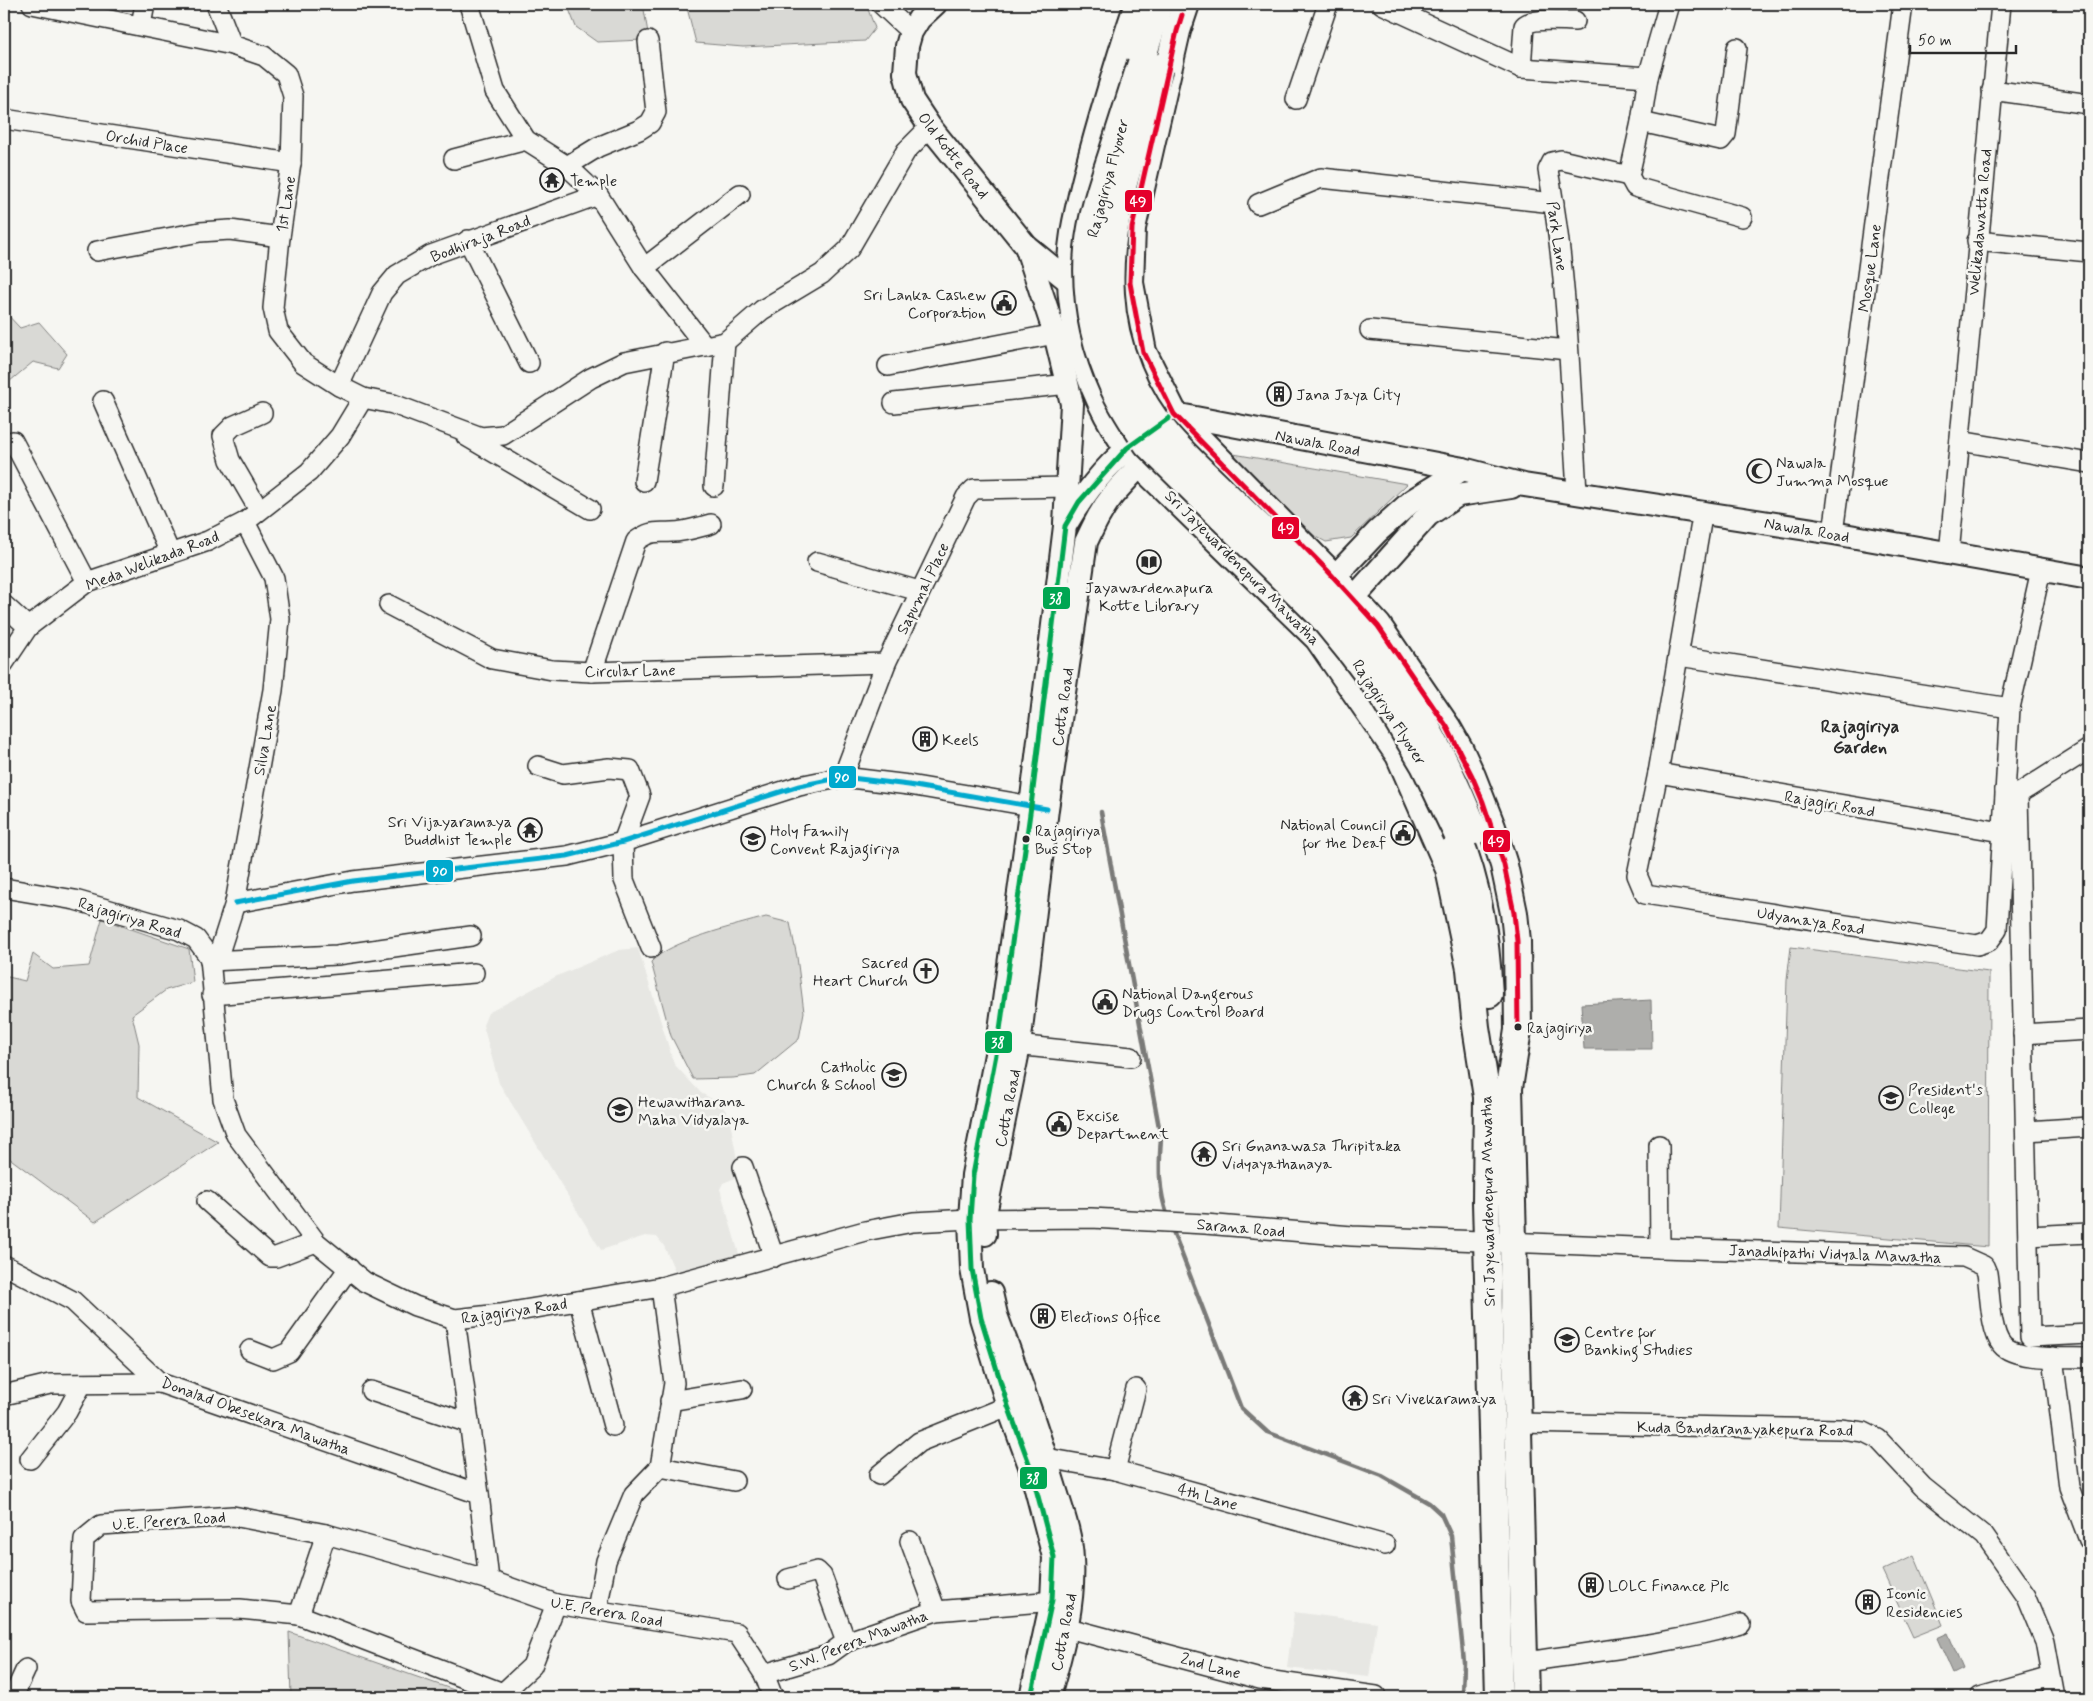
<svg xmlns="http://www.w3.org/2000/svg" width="2093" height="1701" font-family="Mynerve,sans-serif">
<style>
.built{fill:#e7e7e3}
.green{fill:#d9d9d5;stroke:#828280}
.water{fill:#aeaeab;stroke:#7a7a78}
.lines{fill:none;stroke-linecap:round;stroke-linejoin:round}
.stream{stroke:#7a7a78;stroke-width:4.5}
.minor-casing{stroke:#2b2b2b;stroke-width:22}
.major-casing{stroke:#2b2b2b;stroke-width:26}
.highway-casing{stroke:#2b2b2b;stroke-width:30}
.minor{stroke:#f6f6f2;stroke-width:19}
.major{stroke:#f6f6f2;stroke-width:22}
.highway{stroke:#f6f6f2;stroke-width:26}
.highway-bridge-casing{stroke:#2b2b2b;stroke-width:30;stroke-linecap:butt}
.highway-bridge{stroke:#f6f6f2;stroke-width:26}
.bus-1-casing{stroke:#f6f6f2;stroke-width:9}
.bus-2-casing{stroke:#f6f6f2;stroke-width:9}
.bus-3-casing{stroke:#f6f6f2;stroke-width:9}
.bus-1{stroke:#00a9ce;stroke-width:5}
.bus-2{stroke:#00a651;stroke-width:5}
.bus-3{stroke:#e4002b;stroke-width:5}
.bus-dot{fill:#2b2b2b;stroke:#f6f6f2;stroke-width:2}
.labels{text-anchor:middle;stroke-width:5;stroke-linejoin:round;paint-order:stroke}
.bus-label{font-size:15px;fill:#2b2b2b;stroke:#f6f6f2;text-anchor:start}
.street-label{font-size:16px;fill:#2b2b2b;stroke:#f6f6f2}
.poi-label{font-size:16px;fill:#2b2b2b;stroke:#f6f6f2;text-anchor:start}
.neighbourhood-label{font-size:18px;font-weight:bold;fill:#2b2b2b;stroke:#f6f6f2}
.line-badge{stroke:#f6f6f2;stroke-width:2}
.badge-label{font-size:14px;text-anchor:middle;font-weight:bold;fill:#fff}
</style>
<rect width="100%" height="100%" fill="#f6f6f2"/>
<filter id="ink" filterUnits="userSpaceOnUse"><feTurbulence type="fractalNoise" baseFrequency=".02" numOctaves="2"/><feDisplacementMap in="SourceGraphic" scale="10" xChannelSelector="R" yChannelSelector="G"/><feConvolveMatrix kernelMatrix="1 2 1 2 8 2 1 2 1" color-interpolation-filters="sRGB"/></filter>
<g filter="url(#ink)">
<!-- built -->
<g class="built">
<polygon points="638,948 674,1064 701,1093 721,1104 729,1116 740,1176 723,1183 720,1189 741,1261 683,1275 675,1271 664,1246 657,1237 645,1236 601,1250 499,1083 483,1025 488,1013 557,976 619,950"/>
<polygon points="1294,1612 1377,1623 1369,1677 1287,1668"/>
</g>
<!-- green -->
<g class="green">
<polygon points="567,4 643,4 648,33 643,40 597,42 576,27"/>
<polygon points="686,4 866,4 875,28 865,41 743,47 696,43"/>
<polygon points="4,311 20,328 39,322 67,354 58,368 33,362 4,386"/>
<polygon points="1222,452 1407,484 1351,538 1326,542 1315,536"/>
<path d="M766,917L790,923L797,957L804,1012L799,1039L755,1075L733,1078L693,1079L671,1036L651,962C669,941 737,925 766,917Z"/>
<polygon points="102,919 189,949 193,982 166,990 132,1015 139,1044 138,1097 218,1142 95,1222 4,1154 4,976 25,981 33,954 53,969 89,966"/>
<polygon points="1791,947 1989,972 1988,1247 1779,1228 1787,980"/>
<polygon points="1914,1555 1943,1625 1913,1637 1882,1570"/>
<polygon points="289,1632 474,1697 291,1697"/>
</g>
<!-- water -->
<g class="water">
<polygon points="1651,1000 1652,1049 1584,1049 1581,1004"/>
<polygon points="1948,1633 1963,1669 1953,1674 1937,1638"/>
</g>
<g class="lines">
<!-- stream -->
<g class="stream">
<path d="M1101,812L1161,1138C1159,1165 1158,1190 1168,1217"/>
<polyline points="1171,1226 1241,1408 1267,1432 1382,1476 1429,1503 1441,1514 1451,1536 1464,1662 1463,1697"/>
</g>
<!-- minor casing -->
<g class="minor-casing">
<g id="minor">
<polyline points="32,4 232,45"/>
<polyline points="216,4 232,45 264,56 286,74 293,96 291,163 280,237 273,308 278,331 303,363 339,386 363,398 393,404 481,437 503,435 591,378 624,362 725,342 762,310 822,274 849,249 906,151 930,127"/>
<polyline points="469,4 495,91 526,140 567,166 598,195 644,268 705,346"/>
<polyline points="881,4 911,32"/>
<path d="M1382,4L1521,68L1648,77L1641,122L1629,176L1561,160L1552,162L1548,170C1568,276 1570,384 1577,491"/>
<polyline points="141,25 145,4"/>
<path d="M1521,68L1524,26C1532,17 1562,21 1575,21"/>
<polyline points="1648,77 1669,4"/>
<polyline points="1992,90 2089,104"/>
<polyline points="1296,99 1328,4"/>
<polyline points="4,119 291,163"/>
<polyline points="1641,122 1721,140 1726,134 1737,48"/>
<polyline points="454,159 526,140"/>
<polyline points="567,166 598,147 639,130 650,123 656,112 648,41"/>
<polyline points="1629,176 1635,187 1742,217"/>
<polyline points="1258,204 1321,178 1554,203"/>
<polyline points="468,240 529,363"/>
<polyline points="1977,241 2089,252"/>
<polyline points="97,251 200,232 230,230 280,237"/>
<polyline points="644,268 740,194"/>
<polyline points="1370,330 1568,350"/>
<polyline points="888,366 1055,334"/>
<polyline points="339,386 382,293 397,275 431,255 598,195"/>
<polyline points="103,401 170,553"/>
<polyline points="894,403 1068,384"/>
<polyline points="466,436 590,509"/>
<polyline points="13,441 87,582"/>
<polyline points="1960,441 2089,463"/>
<polyline points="644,481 665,352"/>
<polyline points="714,486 725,342"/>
<polyline points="259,510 230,460 223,436 233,426 262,413"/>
<polyline points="1703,511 1658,773 1637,875 1645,894 1977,945 1989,941 1997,930 2010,708 2041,570"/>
<polyline points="1833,533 1903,4"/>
<polyline points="1949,554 2001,4"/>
<polyline points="817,562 919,591"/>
<polyline points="4,605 28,627"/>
<polyline points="389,605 492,659 552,670 592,672 886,663"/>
<polyline points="1679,656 2010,708"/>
<polyline points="4,663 28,627 87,582 208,541 245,522 309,472 340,436 363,398"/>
<path d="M592,672L636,541C652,530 654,533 672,532C685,532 699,527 711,524"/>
<polyline points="538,766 563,774 609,768 630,770 640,796 623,842 624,880 651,948"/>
<polyline points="1658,773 2002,832"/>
<polyline points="843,777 886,663 966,497 974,489 1066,487"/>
<polyline points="2005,790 2018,794 2030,1337 2089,1334"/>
<polyline points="2018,794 2089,749"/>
<path d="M4,888L75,900L179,930L196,939L210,958L223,1099L236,1135L316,1242L365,1282L415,1306L455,1319L500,1314L661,1287L865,1231L913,1222L970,1219L1091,1218L1205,1224L1352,1236L1660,1248L1964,1257L1984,1266L1987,1273C1990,1292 1990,1331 2002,1345C2015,1361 2069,1357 2089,1358"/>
<polyline points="235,903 353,881 567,856 623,842 799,786 843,777 909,785 1043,808"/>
<polyline points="210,958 220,950 235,903 273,690 280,619 274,578 245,522"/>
<polyline points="210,961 337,955 471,936"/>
<polyline points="212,995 474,973"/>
<polyline points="2023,1034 2089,1030"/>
<polyline points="1006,1044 1131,1057"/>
<polyline points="2026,1131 2089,1127"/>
<polyline points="1659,1145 1660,1248"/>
<polyline points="743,1167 774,1257"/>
<polyline points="207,1201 270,1257 276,1257 316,1242"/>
<polyline points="2028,1236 2089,1233"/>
<polyline points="4,1265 73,1301 160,1383 479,1494"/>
<polyline points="579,1301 613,1426"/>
<polyline points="455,1319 479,1494 489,1580"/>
<polyline points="250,1350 273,1359 289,1352 349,1268"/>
<polyline points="2053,1357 2069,1487 2089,1540"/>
<polyline points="371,1391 469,1423"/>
<polyline points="4,1395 50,1384 160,1383"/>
<polyline points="670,1401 742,1389"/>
<polyline points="1518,1423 1840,1429 1864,1432 1878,1439 1923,1487 1984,1536 2026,1596 2045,1642 2055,1697"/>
<polyline points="30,1459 67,1412 82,1384"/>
<polyline points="1034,1464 1046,1458 1115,1470 1385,1545"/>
<polyline points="660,1467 734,1481"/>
<polyline points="1115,1470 1136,1389"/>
<polyline points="879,1475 919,1442 1008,1406"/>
<polyline points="910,1541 936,1611"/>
<polyline points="788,1579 817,1571 822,1576 846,1642"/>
<polyline points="597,1610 606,1561 634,1494 660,1467 674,1383 661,1287"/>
<polyline points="299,1615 326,1534"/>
<polyline points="1053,1624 1260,1679 1376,1696"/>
<path d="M1525,1662C1597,1651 1671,1644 1741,1624"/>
<polyline points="764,1674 828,1655 846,1642 936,1611 1065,1600"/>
<polyline points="503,1693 299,1615 240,1609 86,1611 81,1601 84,1539 101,1525 233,1516 326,1534 489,1580 556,1604 737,1633 764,1674 773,1697"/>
<polyline points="13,1697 26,1669"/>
<polyline points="503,1697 503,1693 532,1666 556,1604"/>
<polyline points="1980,1697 2051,1677"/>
</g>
</g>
<!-- major casing -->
<g class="major-casing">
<g id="major">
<polyline points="935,4 919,19 911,32 907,46 905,73 912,100 930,127 1026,246 1071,283 1084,283"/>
<polyline points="1026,246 1055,334 1072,404 1065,523"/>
<polyline points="1174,414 1463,469 1524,485 1833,533 2089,578"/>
<polyline points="1322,590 1377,532 1413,500 1463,469"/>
<polyline points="1342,611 1428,515 1458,495 1511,487"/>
<path d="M985,1234L984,1219L1019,1046L1047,809L1086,542C1094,525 1101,510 1113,495C1125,480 1140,468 1150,451"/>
<path d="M991,1293L996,1315C1017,1371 1037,1428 1054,1485C1061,1508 1071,1534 1072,1559C1075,1606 1061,1652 1049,1697"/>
<path d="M1031,1697L1052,1600L1054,1557L1030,1466L1008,1406L981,1318L972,1269L970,1219L973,1175L998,1044L1031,806L1065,526C1084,493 1110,460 1141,438"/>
</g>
</g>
<!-- highway casing -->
<g class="highway-casing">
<g id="highway">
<path d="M1138,4C1125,41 1114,78 1103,116C1092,154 1081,193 1074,233C1061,313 1090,404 1141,465L1318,638L1399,755L1449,869L1470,969L1476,1027L1487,1097L1486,1202L1499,1697"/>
<polyline points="1186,4 1177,31 1132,228 1130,283 1143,352 1174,414 1327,570 1378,626 1447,727 1460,750 1472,776 1492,827 1504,865 1514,913 1517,941 1518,1030 1509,1088 1525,1697"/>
<polyline points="1141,63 1159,4"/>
<path d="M1457,834C1479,885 1486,940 1489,994"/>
</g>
</g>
<!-- minor -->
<use href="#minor" class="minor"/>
<!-- major -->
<use href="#major" class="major"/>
<!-- highway -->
<use href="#highway" class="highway"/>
<!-- highway-bridge casing -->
<g class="highway-bridge-casing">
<g id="highway-bridge">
<path d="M1141,63C1131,94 1121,126 1111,157C1101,187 1091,217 1088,249C1084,297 1094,345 1114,389C1123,408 1135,426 1147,444L1321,616L1352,654L1379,690L1424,765L1457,834"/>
<path d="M1159,67C1137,141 1106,216 1111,294C1114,346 1135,398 1169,437C1189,460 1212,480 1233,501C1281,548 1332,594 1373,646C1417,702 1449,765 1475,831"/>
</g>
</g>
<!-- highway-bridge -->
<use href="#highway-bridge" class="highway-bridge"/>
<!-- bus-1 casing -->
<g class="bus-1-casing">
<polyline id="bus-1" points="235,903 353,881 567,856 623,842 799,786 843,777 909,785 1047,809"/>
</g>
<!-- bus-2 casing -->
<g class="bus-2-casing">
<polyline id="bus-2" points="1031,1697 1052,1600 1054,1557 1030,1466 1008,1406 981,1318 972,1269 970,1219 973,1175 998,1044 1031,806 1065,526 1079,502 1127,448 1169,418"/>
</g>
<!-- bus-3 casing -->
<g class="bus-3-casing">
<polyline id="bus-3" points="1182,15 1177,31 1132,228 1130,283 1143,352 1174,414 1327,570 1378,626 1447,727 1472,776 1483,802 1504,865 1514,913 1517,941 1518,1030"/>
</g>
<!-- bus-1 -->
<use href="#bus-1" class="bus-1"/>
<!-- bus-2 -->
<use href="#bus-2" class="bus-2"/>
<!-- bus-3 -->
<use href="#bus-3" class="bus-3"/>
</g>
</g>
<!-- icons -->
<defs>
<g id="temple-ring" transform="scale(1.25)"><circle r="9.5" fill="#f6f6f2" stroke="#2b2b2b" stroke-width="1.5"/><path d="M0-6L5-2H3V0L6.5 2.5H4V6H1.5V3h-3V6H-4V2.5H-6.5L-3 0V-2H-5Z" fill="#2b2b2b"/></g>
<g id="civic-ring" transform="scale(1.25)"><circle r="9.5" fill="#f6f6f2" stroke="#2b2b2b" stroke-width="1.5"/><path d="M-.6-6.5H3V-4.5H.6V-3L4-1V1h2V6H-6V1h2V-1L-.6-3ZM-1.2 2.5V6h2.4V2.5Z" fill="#2b2b2b"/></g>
<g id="building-ring" transform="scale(1.25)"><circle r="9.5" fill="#f6f6f2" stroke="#2b2b2b" stroke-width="1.5"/><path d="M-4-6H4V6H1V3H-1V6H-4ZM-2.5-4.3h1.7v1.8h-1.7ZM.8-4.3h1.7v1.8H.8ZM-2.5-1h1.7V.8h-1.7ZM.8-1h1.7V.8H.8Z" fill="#2b2b2b"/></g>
<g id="mosque-ring" transform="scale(1.25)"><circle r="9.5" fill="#f6f6f2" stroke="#2b2b2b" stroke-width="1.5"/><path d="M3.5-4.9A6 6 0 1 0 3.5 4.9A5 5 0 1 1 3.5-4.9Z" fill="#2b2b2b"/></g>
<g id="library-ring" transform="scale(1.25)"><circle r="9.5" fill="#f6f6f2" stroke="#2b2b2b" stroke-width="1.5"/><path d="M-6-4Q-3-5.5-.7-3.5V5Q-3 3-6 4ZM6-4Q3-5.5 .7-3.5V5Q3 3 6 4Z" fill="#2b2b2b"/></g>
<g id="school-ring" transform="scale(1.25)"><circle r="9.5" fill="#f6f6f2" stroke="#2b2b2b" stroke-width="1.5"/><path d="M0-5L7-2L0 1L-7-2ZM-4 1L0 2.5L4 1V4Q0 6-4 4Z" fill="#2b2b2b"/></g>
<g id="church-ring" transform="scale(1.25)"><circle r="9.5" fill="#f6f6f2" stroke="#2b2b2b" stroke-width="1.5"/><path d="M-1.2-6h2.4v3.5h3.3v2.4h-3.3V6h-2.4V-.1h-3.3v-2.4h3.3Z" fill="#2b2b2b"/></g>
<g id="university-ring" transform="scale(1.25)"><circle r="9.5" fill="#f6f6f2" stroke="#2b2b2b" stroke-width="1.5"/><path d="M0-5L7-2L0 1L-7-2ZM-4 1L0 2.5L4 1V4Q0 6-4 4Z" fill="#2b2b2b"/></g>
</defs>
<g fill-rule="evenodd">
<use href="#temple-ring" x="552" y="180"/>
<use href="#civic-ring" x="1004" y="303"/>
<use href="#building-ring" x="1279" y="394"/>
<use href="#mosque-ring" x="1759" y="471"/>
<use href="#library-ring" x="1149" y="562"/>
<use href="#building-ring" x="925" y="739"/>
<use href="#temple-ring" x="530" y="830"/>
<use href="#civic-ring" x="1403" y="833"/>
<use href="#school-ring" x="753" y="839"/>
<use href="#church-ring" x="926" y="971"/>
<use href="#civic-ring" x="1105" y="1002"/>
<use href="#school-ring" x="894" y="1075"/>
<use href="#school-ring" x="1891" y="1098"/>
<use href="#school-ring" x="620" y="1110"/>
<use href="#civic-ring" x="1059" y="1124"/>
<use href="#temple-ring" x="1204" y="1154"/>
<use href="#building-ring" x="1043" y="1316"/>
<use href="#university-ring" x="1567" y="1340"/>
<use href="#temple-ring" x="1355" y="1398"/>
<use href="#building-ring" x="1591" y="1585"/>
<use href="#building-ring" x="1868" y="1602"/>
</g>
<!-- markers -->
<g class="bus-dot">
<circle cx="1026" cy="839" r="4.5"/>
<circle cx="1518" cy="1027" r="4.5"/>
</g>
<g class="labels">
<!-- bus labels -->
<g class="bus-label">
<text x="1035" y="836">Rajagiriya<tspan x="1035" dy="18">Bus Stop</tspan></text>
<text x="1527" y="1033">Rajagiriya</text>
</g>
<!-- street labels -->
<g class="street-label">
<text transform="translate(147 141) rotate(9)" y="6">Orchid Place</text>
<text transform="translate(954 155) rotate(52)" y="6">Old Kotte Road</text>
<text transform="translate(1107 178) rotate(-75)" y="6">Rajagiriya Flyover</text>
<text transform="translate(285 204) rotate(-81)" y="6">1st Lane</text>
<text transform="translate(1979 222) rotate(-85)" y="6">Welikadawatta Road</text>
<text transform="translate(1558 236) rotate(82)" y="6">Park Lane</text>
<text transform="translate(480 238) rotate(-21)" y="6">Bodhiraja Road</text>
<text transform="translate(1869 268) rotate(-82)" y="6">Mosque Lane</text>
<text transform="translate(1318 442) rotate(11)" y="6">Nawala Road</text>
<text transform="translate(1807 529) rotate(10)" y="6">Nawala Road</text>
<text transform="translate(152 560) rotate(-21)" y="6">Meda Welikada Road</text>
<text transform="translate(1243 567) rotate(45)" y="6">Sri Jayewardenepura Mawatha</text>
<text transform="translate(922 588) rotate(-64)" y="6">Sapumal Place</text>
<text transform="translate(630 670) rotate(-1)" y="6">Circular Lane</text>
<text transform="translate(1062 707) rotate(-82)" y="6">Cotta Road</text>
<text transform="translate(1390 712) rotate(57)" y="6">Rajagiriya Flyover</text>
<text transform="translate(264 740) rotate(-80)" y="6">Silva Lane</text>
<text transform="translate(1830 803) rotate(10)" y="6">Rajagiri Road</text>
<text transform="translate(130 917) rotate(17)" y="6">Rajagiriya Road</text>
<text transform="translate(1811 920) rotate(9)" y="6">Udyanaya Road</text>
<text transform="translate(1007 1108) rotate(-79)" y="6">Cotta Road</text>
<text transform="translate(1487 1201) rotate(-91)" y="6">Sri Jayewardenepura Mawatha</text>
<text transform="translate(1241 1227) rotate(5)" y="6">Sarana Road</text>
<text transform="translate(1835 1253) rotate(2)" y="6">Janadhipathi Vidyala Mawatha</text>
<text transform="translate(514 1310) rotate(-8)" y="6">Rajagiriya Road</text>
<text transform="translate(256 1415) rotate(20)" y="6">Donalad Obesekara Mawatha</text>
<text transform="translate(1745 1428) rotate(1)" y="6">Kuda Bandaranayakepura Road</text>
<text transform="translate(1208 1496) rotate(16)" y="6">4th Lane</text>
<text transform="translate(169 1520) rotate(-4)" y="6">U.E. Perera Road</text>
<text transform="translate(607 1611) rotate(10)" y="6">U.E. Perera Road</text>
<text transform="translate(1063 1632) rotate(-79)" y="6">Cotta Road</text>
<text transform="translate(858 1640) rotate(-21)" y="6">S.W. Perera Mawatha</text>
<text transform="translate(1211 1665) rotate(15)" y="6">2nd Lane</text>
</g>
<!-- poi labels -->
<g class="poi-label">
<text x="570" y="186">Temple</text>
<text x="986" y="300" text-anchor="end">Sri Lanka Cashew<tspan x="986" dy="18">Corporation</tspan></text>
<text x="1296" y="400">Jana Jaya City</text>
<text x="1776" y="468">Nawala<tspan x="1776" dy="18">Jumma Mosque</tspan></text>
<text x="1149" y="593" text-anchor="middle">Jayawardenapura<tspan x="1149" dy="18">Kotte Library</tspan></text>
<text x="942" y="745">Keels</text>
<text x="512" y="827" text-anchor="end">Sri Vijayaramaya<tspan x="512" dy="18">Buddhist Temple</tspan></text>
<text x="1386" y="830" text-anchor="end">National Council<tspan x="1386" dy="18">for the Deaf</tspan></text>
<text x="770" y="836">Holy Family<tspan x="770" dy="18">Convent Rajagiriya</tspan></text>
<text x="908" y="968" text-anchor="end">Sacred<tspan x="908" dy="18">Heart Church</tspan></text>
<text x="1122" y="999">National Dangerous<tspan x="1122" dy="18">Drugs Control Board</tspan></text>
<text x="876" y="1072" text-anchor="end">Catholic<tspan x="876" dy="18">Church &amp; School</tspan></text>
<text x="1908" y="1095">President's<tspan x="1908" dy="18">College</tspan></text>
<text x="638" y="1107">Hewawitharana<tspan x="638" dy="18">Maha Vidyalaya</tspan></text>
<text x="1076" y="1121">Excise<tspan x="1076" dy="18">Department</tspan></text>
<text x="1222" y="1151">Sri Gnanawasa Thripitaka<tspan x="1222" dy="18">Vidyayathanaya</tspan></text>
<text x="1060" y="1322">Elections Office</text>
<text x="1584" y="1337">Centre for<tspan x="1584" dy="18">Banking Studies</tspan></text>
<text x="1372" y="1404">Sri Vivekaramaya</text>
<text x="1608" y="1591">LOLC Finance Plc</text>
<text x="1886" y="1599">Iconic<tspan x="1886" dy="18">Residencies</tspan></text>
</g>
<!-- neighbourhood labels -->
<g class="neighbourhood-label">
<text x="1860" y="732">Rajagiriya<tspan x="1860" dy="21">Garden</tspan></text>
</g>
</g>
<g class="line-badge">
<rect x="1124" y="189" width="29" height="24" rx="5" fill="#e4002b"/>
<rect x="1271" y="516" width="29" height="24" rx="5" fill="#e4002b"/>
<rect x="1042" y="586" width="29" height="24" rx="5" fill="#00a651"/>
<rect x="828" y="765" width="29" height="24" rx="5" fill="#00a9ce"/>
<rect x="1482" y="829" width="29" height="24" rx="5" fill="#e4002b"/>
<rect x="425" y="859" width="29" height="24" rx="5" fill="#00a9ce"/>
<rect x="984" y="1030" width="29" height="24" rx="5" fill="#00a651"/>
<rect x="1019" y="1466" width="29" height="24" rx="5" fill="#00a651"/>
</g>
<g class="badge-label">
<text x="1138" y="206">49</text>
<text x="1286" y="533">49</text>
<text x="1056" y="603">38</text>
<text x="842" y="782">90</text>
<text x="1496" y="846">49</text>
<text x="440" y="876">90</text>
<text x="998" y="1047">38</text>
<text x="1033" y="1483">38</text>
</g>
<!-- margin -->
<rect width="2093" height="1701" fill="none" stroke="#f6f6f2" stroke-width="20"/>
<rect x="10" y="10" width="2073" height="1681" fill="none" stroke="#2b2b2b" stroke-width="2" filter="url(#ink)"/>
<!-- scale -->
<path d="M1910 45v8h106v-8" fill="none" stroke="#2b2b2b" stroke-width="2.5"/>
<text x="1918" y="45" font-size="15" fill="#2b2b2b" stroke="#f6f6f2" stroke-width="4" paint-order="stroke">50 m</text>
</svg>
